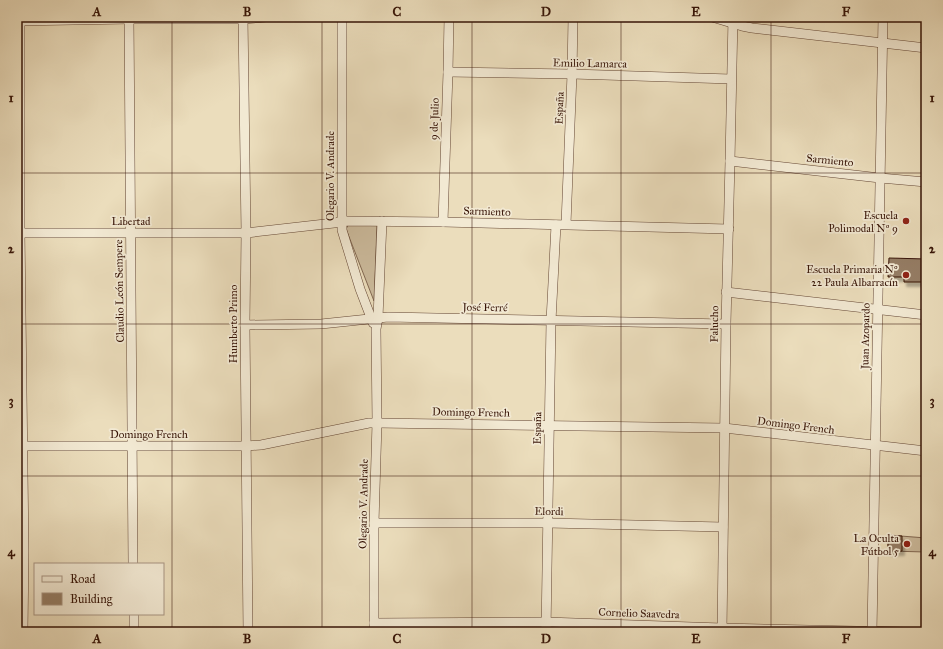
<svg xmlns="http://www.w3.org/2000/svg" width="943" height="649" font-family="'IM FELL Great Primer',serif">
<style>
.green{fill:#ccbb9d;stroke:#826852}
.building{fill:#957d65;stroke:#371407;filter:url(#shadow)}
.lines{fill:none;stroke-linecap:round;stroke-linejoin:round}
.minor-casing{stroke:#644634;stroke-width:10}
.minor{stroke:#f2e9d3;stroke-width:9}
.grid{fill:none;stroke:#371407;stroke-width:1;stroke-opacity:0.55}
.poi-dot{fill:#8f2418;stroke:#f2e9d3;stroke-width:1.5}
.labels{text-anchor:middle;stroke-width:3.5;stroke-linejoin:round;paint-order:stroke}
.street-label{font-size:11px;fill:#371407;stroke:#f2e9d3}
.poi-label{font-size:11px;fill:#371407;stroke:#f2e9d3;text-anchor:end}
.neatline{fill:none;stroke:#371407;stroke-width:1.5}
.grid-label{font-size:13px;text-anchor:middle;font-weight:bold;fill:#371407}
</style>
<defs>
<filter id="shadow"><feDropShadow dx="2.5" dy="4.5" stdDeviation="1" flood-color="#0004"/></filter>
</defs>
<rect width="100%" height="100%" fill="#ebddbc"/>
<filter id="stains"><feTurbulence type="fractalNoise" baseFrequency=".005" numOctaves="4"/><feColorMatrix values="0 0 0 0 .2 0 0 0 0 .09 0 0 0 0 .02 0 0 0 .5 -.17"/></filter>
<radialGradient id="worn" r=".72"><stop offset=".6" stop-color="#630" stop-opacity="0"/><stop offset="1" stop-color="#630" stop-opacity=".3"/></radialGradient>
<!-- green -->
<g class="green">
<polygon points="349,224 377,225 374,301 346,229"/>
<polygon points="888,535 926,538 926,552 888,551"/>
</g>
<!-- building -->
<g class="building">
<polygon points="889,258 926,259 926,277 924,277 924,282 904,282 904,277 888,277"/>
<polygon points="888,535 902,536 902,551 888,551"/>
</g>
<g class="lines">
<!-- minor casing -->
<g class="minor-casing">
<g id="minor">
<polyline points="20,17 20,233 24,551 23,632"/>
<polyline points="129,17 133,564"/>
<polyline points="243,17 246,233 245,325 248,632"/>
<polyline points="342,17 342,230 360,289 373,323"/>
<polyline points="712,17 742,26 752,28 926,48"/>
<polyline points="17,21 129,19 243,19 266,17"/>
<polyline points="448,72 572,74 731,79"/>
<polyline points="730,161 880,178 926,182"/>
<polyline points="443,222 448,72 449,17"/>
<polyline points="566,224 572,74 573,17"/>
<polyline points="17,233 246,233 334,223 346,221 443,222 729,229"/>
<polyline points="726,292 926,315"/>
<polyline points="245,325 321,324 388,317 726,324"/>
<polyline points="17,446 246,446 261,445 369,423 377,423 724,428 926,451"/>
<polyline points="374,523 548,523 723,527"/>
<polyline points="134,614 134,632"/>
<polyline points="374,623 546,622 722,628 904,632"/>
<polyline points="374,632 374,523 377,423 376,329 378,318 382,221"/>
<polyline points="546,632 551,321 556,225"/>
<polyline points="722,632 726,324 730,161 733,17"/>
<polyline points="872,632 883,17"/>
</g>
</g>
<!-- minor -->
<use href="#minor" class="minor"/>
</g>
<!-- grid -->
<path class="grid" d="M172,17V632M322,17V632M472,17V632M621,17V632M771,17V632M17,173H926M17,324H926M17,476H926"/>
<!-- markers -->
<g class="poi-dot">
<circle cx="906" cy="221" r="4"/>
<circle cx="906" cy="275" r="4"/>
<circle cx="907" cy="544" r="4"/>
</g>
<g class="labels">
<!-- street labels -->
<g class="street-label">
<text transform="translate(590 63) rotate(1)" y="4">Emilio Lamarca</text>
<text transform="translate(559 108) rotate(-88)" y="4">España</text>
<text transform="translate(434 119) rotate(-88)" y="4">9 de Julio</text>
<text transform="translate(830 160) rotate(6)" y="4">Sarmiento</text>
<text transform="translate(330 176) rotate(-90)" y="4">Olegario V. Andrade</text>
<text transform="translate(487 211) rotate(2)" y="4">Sarmiento</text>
<text x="131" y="225">Libertad</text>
<text transform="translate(119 291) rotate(-91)" y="4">Claudio León Sempere</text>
<text transform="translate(485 307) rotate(1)" y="4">José Ferré</text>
<text transform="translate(233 324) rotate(-90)" y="4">Humberto Primo</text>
<text transform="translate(714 324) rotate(-89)" y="4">Falucho</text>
<text transform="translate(865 336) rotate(-89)" y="4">Juan Azopardo</text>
<text transform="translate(471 412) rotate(1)" y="4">Domingo French</text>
<text transform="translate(796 425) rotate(7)" y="4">Domingo French</text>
<text transform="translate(537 428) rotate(-89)" y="4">España</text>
<text x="149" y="438">Domingo French</text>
<text transform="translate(363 504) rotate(-89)" y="4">Olegario V. Andrade</text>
<text transform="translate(549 511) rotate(1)" y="4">Elordi</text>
<text transform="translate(639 613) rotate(2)" y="4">Cornelio Saavedra</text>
</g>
<!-- poi labels -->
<g class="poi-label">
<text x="898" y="219">Escuela<tspan x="898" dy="13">Polimodal Nº 9</tspan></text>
<text x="898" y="273">Escuela Primaria Nº<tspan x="898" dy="13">22 Paula Albarracín</tspan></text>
<text x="899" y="542">La Oculta<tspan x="899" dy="13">Fútbol 5</tspan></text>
</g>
</g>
<!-- margin -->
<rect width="943" height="649" fill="none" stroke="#ebddbc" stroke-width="44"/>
<!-- legend -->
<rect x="34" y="563" width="130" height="52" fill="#f2e9d3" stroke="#a79481"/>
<rect x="42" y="576" width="20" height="6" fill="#f2e9d3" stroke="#a79481"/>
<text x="70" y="583" font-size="12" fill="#371407">Road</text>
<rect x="42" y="593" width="20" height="12" fill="#957d65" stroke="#a79481"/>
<text x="70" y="603" font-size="12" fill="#371407">Building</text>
<rect x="22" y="22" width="899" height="605" class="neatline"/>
<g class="grid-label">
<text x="97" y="16">A</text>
<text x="247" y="16">B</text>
<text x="397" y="16">C</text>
<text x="546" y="16">D</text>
<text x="696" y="16">E</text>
<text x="846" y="16">F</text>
<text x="11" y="102">1</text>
<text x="932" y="102">1</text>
<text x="11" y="253">2</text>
<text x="932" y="253">2</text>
<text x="11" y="405">3</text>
<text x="932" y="405">3</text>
<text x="11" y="556">4</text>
<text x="932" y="556">4</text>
<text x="97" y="643">A</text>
<text x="247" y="643">B</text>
<text x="397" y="643">C</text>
<text x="546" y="643">D</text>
<text x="696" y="643">E</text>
<text x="846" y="643">F</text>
</g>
<rect width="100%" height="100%" filter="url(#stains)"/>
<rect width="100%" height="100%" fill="url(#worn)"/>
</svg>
